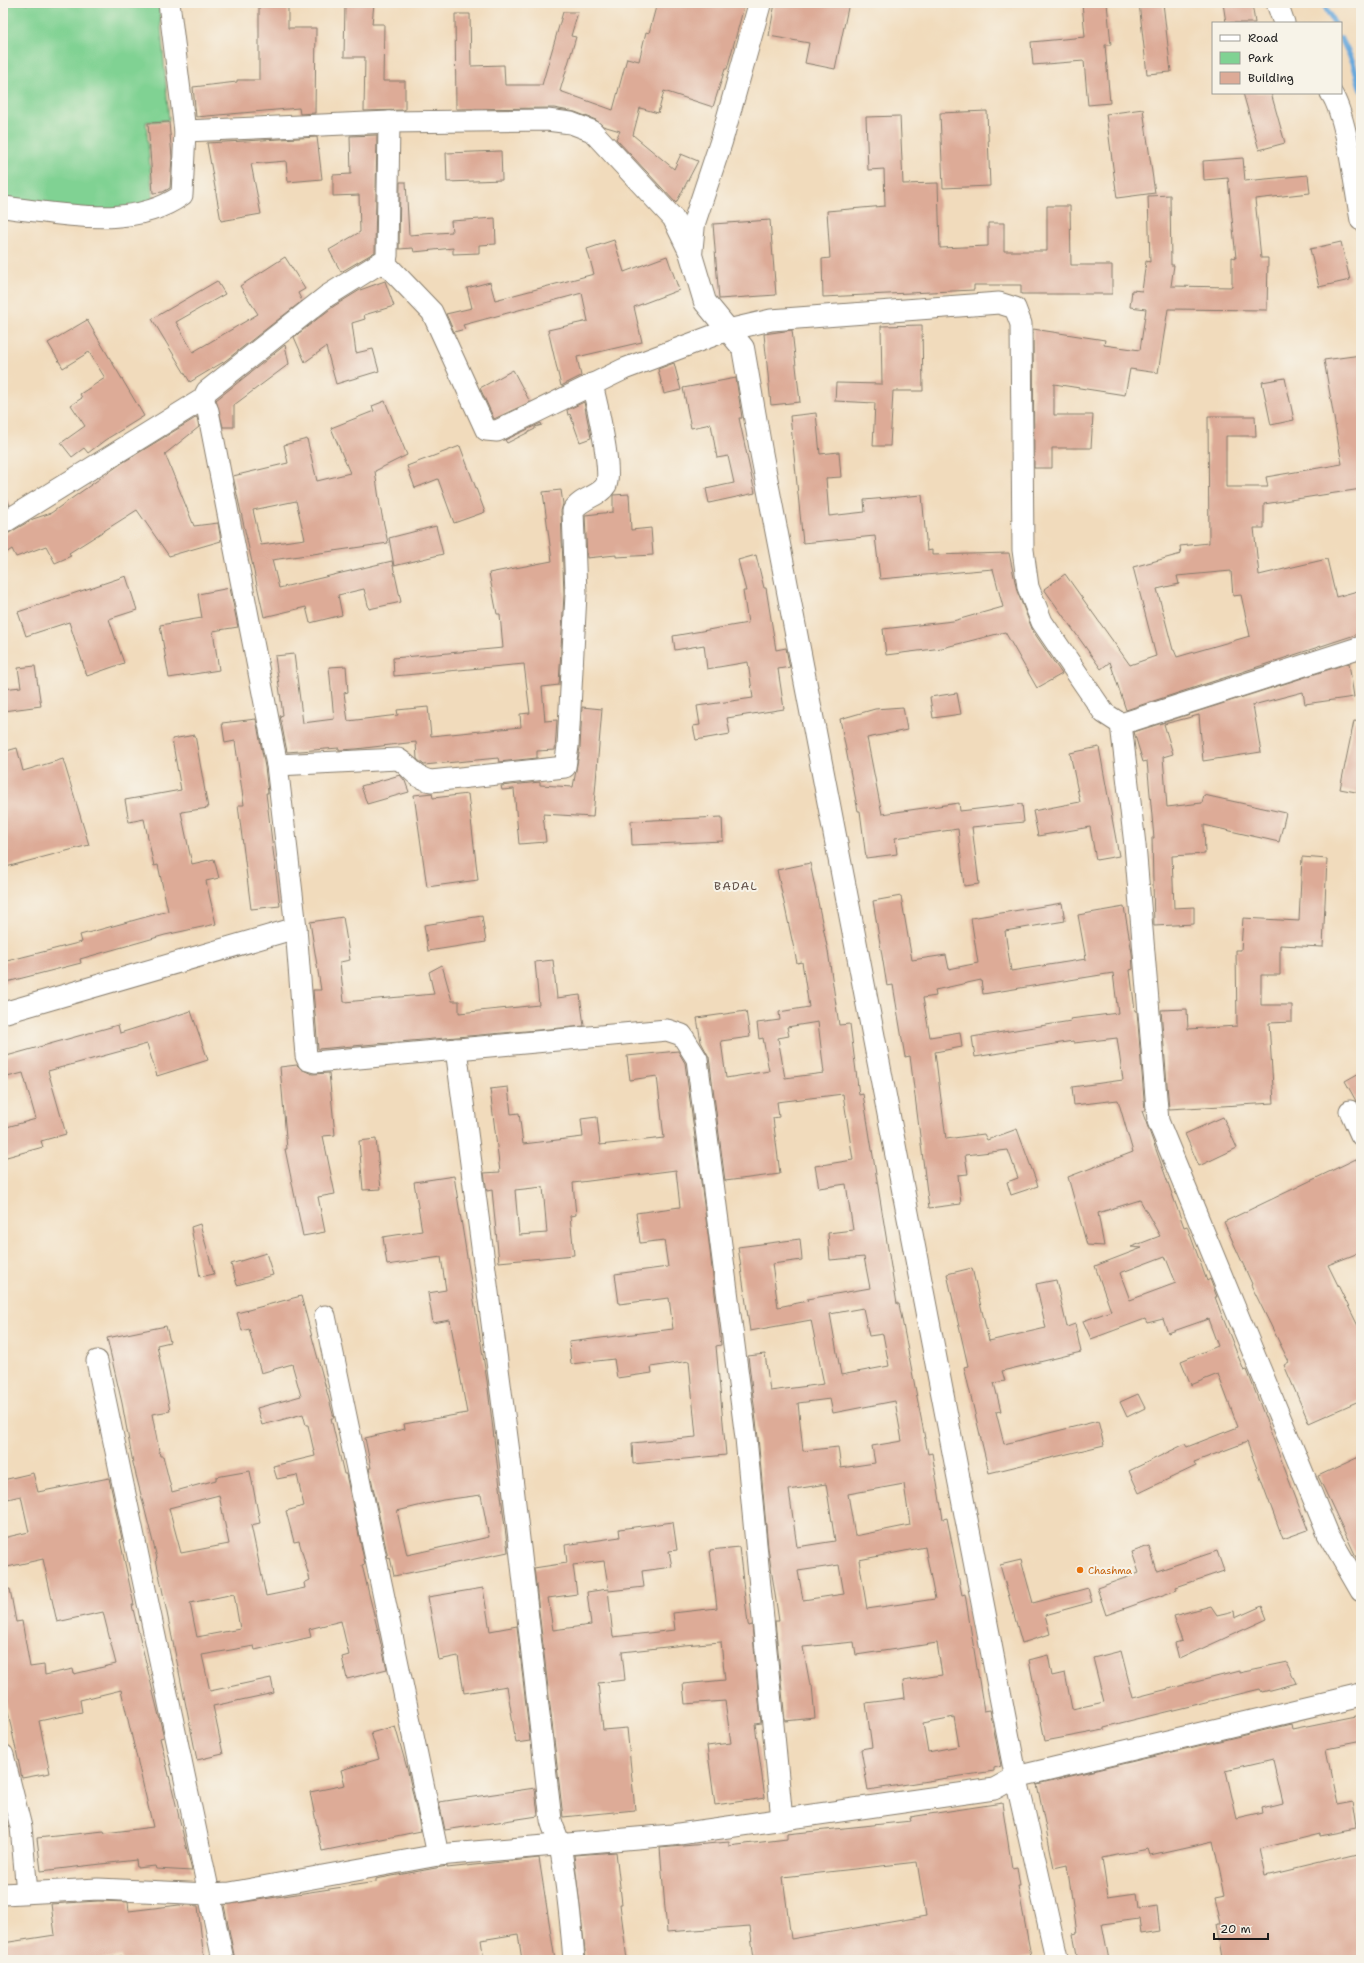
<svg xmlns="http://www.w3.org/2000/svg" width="1364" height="1963" font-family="'Shantell Sans',sans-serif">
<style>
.green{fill:#80d293;stroke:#4e7758}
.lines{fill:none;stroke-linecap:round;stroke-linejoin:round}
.stream{stroke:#69a9dc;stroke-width:5.5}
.building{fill:#ddab97;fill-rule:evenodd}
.minor-casing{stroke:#867c6c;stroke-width:23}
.tertiary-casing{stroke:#867c6c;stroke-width:24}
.minor{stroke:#fff;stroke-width:21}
.tertiary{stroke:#fff;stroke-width:22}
.food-dot{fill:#e8710a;stroke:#f7f3e8;stroke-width:1.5}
.labels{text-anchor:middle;stroke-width:4;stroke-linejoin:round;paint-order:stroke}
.food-label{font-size:10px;fill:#c56008;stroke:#f7f3e8;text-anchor:start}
.quarter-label{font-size:12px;letter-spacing:1px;fill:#604e47;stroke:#f7f3e8}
</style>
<rect width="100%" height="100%" fill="#f7f3e8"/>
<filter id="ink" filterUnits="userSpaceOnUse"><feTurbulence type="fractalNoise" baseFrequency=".025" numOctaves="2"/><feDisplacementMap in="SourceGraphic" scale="8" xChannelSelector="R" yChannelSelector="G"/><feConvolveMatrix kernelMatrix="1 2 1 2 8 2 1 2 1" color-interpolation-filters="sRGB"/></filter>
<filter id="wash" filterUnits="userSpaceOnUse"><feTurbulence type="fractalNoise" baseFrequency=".012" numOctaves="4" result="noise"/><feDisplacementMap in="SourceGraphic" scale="16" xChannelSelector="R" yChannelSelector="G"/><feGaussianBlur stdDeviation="0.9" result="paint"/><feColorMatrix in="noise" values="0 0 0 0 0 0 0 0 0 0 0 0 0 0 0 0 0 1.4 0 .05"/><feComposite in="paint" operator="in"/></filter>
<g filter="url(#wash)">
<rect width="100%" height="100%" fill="#f1dbbc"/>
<!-- green -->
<polygon class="green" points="3,3 159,3 169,120 146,122 154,212 3,206"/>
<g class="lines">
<!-- stream -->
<g class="stream">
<polyline points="1323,3 1334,23"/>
<polyline points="1341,38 1353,62 1361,90"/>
</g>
</g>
<g id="blocks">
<!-- building -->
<g class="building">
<polygon points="259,3 288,3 288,28 316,28 315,113 300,114 299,108 196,117 193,87 237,82 237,80 259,80"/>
<polygon points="345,3 374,3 372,24 384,24 383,81 405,81 405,110 364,111 365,57 344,57"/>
<polygon points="657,3 745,3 727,69 725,69 713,107 664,91 658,113 640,108 633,135 674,169 681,154 698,161 676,203 616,139 620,131 603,126 596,120 575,112 554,108 456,109 455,14 470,14 471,66 504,65 505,85 542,85 563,12 578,12 571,36 576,37 560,91 613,110 627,58 639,61 646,32 649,33"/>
<polygon points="775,3 849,3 835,69 805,63 809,43 769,36"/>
<polygon points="1082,3 1107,3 1111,45 1105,45 1110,103 1088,105 1084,61 1033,65 1031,42 1085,37"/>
<polygon points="1139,3 1163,3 1171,72 1147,74"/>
<polygon points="1223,3 1252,3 1255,23 1226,23"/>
<polygon points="1243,93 1271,93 1285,143 1259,150"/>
<polygon points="1143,109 1155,193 1117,198 1106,114"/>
<polygon points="987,111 990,186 943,188 940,113"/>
<polygon points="900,116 903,184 938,183 940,248 988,246 988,223 1004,223 1004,251 1047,251 1047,206 1070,206 1071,265 1112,265 1112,294 1021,294 1021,285 974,285 974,290 823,297 822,259 830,258 827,211 885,206 884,169 868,170 866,117"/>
<polygon points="169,122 172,157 170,188 163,192 153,193 148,123"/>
<polygon points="377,135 375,252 341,272 329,250 360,232 359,195 333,196 333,175 351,174 350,136"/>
<polygon points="317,137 322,179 288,182 286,161 251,164 261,214 221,221 207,143"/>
<polygon points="501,151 502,180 447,182 446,153"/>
<polygon points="1243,158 1245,181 1308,175 1310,193 1255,199 1261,258 1268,258 1267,310 1168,309 1158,373 1130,369 1125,395 1054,384 1054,415 1093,415 1091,448 1052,448 1052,468 1034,468 1033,329 1105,340 1104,345 1140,350 1146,309 1130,307 1132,290 1142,291 1146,261 1150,262 1148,196 1170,195 1171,265 1174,265 1171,286 1232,287 1232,257 1236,258 1228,178 1204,180 1203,161"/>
<polygon points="400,182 406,182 409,235 452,232 451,221 495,218 496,244 479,245 479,253 453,254 453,248 414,252 413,248 399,249"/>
<polygon points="770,220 776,295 719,299 713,224"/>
<polygon points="614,240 624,272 667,256 679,290 634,307 642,342 577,357 581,376 561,386 548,330 588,321 582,293 463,325 465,329 454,332 446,314 472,308 467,288 490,282 495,300 594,274 587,249"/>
<polygon points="1341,242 1350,280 1319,287 1310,249"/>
<polygon points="285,257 305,289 298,293 302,301 225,361 190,382 152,319 217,281 225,294 176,322 193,352 258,314 240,286"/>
<polygon points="385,281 394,306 364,315 365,319 352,323 356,353 373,349 379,371 336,384 326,347 305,362 294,337 334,306 360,290"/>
<polygon points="87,320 144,416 105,440 88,453 84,448 72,457 61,443 85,426 71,405 82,398 80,394 105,378 89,352 63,368 48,343"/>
<polygon points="922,325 923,391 893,391 890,446 873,446 875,403 835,401 836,383 882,384 881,326"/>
<polygon points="792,330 800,402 771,405 764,334"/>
<polygon points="285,345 289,364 234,405 234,427 223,427 216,400"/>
<path d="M1361,355V489L1264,504V528H1254L1259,575L1327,559L1336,597L1361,590V633L1126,710L1110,662L1101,669L1044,589L1065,574L1130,665L1156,656L1133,567L1181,554L1180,546L1209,543L1208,416H1255L1256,436H1226V487H1268L1266,477L1342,464L1324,360ZM1231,571L1233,596L1241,595L1250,636L1177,657L1174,650H1173L1157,589L1179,584L1177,576Z"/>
<polygon points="674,363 681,390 664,394 658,369"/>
<polygon points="513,370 530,402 494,419 480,388"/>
<polygon points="736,378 742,418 739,418 755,493 709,503 706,489 734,483 728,456 717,458 711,424 691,428 683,388"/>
<polygon points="1285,378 1294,420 1271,425 1262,382"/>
<path d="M385,401L407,455L375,471L380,506L388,543L272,560L279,588L392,561L401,602L369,609L364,589L338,595L342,615L310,623L306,607L264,617L233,476L288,463L284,445L307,439L317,481L350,473L331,428L374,411L372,406ZM296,501L305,539L261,545L253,510Z"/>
<polygon points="584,402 591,438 580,442 570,414 568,415 567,410"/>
<polygon points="816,413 820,454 839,452 841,477 826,478 829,516 865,512 864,500 922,495 927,551 932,550 932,555 1009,553 1017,591 1033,631 1062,674 1037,688 1005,632 942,648 886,655 883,629 953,621 1003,607 993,569 880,579 875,536 803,543 790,416"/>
<polygon points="197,417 199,427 165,454 194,526 218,523 221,541 169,556 137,510 69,553 71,556 55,563 46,546 16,557 12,549 3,555 3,535 9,533 33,519 51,513 122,463"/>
<polygon points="541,423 542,425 535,427 535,429 507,443 505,440"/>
<polygon points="460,446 485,512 454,523 438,479 415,488 407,466"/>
<polygon points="561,490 563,504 561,511 564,594 559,685 542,687 545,721 557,720 555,750 537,751 537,758 499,762 498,758 424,765 417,759 416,742 356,749 339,750 339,748 287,752 280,716 283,715 275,656 294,654 303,723 334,719 329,667 346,666 348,692 344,693 348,721 398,715 397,710 428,707 431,736 521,727 520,714 530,713 524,664 394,676 393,658 503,648 500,614 497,614 489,573 552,561 543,492"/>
<polygon points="3,492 10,505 3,509"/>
<polygon points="629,494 631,530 651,528 653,555 616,557 616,555 587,558 585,515 613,512 613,495"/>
<polygon points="436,526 443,554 394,566 389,538"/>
<polygon points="756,555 764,588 766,588 776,650 786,648 789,664 790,667 778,669 784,709 727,718 730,734 696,740 693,726 700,725 697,706 753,698 748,662 707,669 704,645 675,650 673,636 748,623 743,591 746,591 738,560"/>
<polygon points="126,576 137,610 109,619 124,663 87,676 69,622 26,636 18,612"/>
<polygon points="230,588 238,627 213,631 219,670 169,678 160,625 202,618 198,594"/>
<polygon points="1349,663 1354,697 1305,704 1303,692 1253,705 1261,752 1203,761 1199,715 1164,724 1173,754 1163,757 1167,807 1202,803 1204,795 1286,813 1279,842 1204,825 1205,854 1172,856 1174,908 1194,907 1194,924 1154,926 1152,838 1154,838 1147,761 1143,762 1134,732"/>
<polygon points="35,666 41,706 3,711 3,689 21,687 18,668"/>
<polygon points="957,693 961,714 933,718 930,697"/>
<polygon points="582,707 602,709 593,817 543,814 546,842 519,844 514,789 502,790 501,786 540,782 540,785 573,787 580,748"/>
<polygon points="903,707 907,730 867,738 882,814 959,803 960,811 1022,804 1024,822 972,827 979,884 964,886 958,829 895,838 897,854 866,858 860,811 858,811 840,719 875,709"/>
<polygon points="256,719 265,767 268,793 266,793 280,906 251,909 238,805 244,805 235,741 225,743 222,723"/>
<polygon points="1354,721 1361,722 1361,793 1340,789"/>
<polygon points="195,735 208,808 181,812 192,864 214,859 219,878 206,881 216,924 165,935 80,959 81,963 3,983 3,962 82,942 80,935 168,911 158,865 154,866 144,819 129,822 125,800 181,790 172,739"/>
<polygon points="1099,747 1119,856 1096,860 1090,827 1038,836 1033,811 1080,802 1070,753"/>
<polygon points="17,748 23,771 63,759 89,845 6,867 3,854 3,752"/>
<polygon points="400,775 405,781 409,792 367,804 361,786"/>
<polygon points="432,793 433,798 468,794 478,880 427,887 414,795"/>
<polygon points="722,817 723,841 632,845 631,821"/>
<polygon points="1302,857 1327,859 1323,947 1280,945 1280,975 1261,975 1261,1005 1292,1005 1292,1022 1269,1023 1274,1103 1169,1109 1161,1010 1187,1009 1188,1029 1237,1026 1236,950 1241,950 1243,918 1299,921"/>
<path d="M810,863L828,951L839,1025L850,1024L859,1095L863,1094L897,1304H899L928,1454L932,1453L943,1519L947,1518L962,1595L965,1594L984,1711L990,1710L1001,1766L994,1768V1771L868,1790L861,1749L872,1747L866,1703L905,1698L903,1681L942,1675L937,1643L856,1655L854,1642L803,1647L810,1685H812L815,1718L785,1721L775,1621H779L768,1548L758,1437L748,1356L765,1354L770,1391L824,1384L811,1320L750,1331L738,1247L800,1239L802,1260L772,1264L778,1307L808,1301L807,1299L870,1288L864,1257L830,1260L828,1233L853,1230L846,1184L819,1188L815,1166L853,1160L843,1094L777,1102L779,1117L773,1118L780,1174L725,1181L709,1057L701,1042L697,1018L746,1011L750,1037L721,1041L726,1078L769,1071L763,1038L759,1039L757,1023L780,1020L779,1012L809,1007L802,962L797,963L777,870ZM818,1022L824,1073L785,1078L778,1038L789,1036L787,1027ZM863,1308L869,1336L883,1334L889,1366L841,1375L830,1314ZM830,1399L833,1413L895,1401L902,1441L872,1446L875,1463L841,1468L838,1447L803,1451L798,1403ZM826,1484L835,1541L797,1547L789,1490ZM904,1484L910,1525L855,1536L848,1494ZM925,1547L935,1599L867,1609L859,1560ZM839,1565L844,1594L803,1600L798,1571ZM954,1717L959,1746L928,1752L923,1723Z"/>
<path d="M901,896L912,960L946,955L949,969L978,963L971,918L1062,903L1065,921L1005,931L1011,971L1086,959L1078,915L1124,907L1132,953L1133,969L1130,970L1135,1011H1137L1145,1111H1142L1184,1227L1187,1226L1207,1281L1210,1279L1217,1297H1215L1221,1313L1244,1371L1247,1370L1308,1530L1283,1539L1247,1442L1194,1462L1196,1466L1139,1493L1129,1471L1185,1444L1187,1447L1238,1427L1218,1374L1191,1385L1181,1361L1218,1346L1208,1319L1168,1333L1163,1319L1147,1323L1145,1319L1091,1339L1083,1321L1111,1311L1095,1266L1142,1248L1131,1247L1160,1236L1140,1200L1098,1213L1104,1246L1087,1245L1068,1177L1133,1152L1118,1100L1074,1105L1072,1087L1123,1080L1117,1038L1074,1043L1073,1041L975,1057L972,1037L1071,1021L1070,1019L1118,1013L1113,973L983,994L981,980L935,990L936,996L923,998L930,1037L960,1032L962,1047L935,1052L946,1139L984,1134L987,1140L1017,1129L1038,1186L1011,1195L1007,1182L1018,1178L1008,1150L965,1155L968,1174L958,1175L961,1204L929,1208L910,1056L905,1057L893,985L887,986L873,901ZM1165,1256L1176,1283L1130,1300L1120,1273Z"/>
<polygon points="482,916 486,942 428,951 424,925"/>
<polygon points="343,917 350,960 340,962 344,1002 434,994 429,972 442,965 452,1001 459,1001 459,1013 539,1005 535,962 553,960 557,998 580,995 584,1026 318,1049 313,990 321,990 310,922"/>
<polygon points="191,1011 208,1060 157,1076 147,1044 48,1071 66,1134 41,1141 43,1147 3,1158 3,1128 36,1119 23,1073 3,1078 3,1057 118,1025 120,1033"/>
<path d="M678,1051L685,1063L708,1234L721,1345L716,1346L726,1455L633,1464L632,1443L696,1437L689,1361L651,1367L652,1373L617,1378L614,1359L571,1364L569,1342L673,1329L669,1298L619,1304L615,1274L668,1267L664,1240L640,1243L636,1213L680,1207L676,1170L573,1183L576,1215L570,1216L574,1255L499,1262L492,1190L487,1191L484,1173L500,1172L490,1089L508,1087L511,1114L519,1113L523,1144L583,1137L581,1119L597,1117L600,1145L664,1138L657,1076L630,1080L627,1056ZM543,1187L547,1233L519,1235L515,1190Z"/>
<polygon points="297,1065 301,1069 312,1074 329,1073 335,1135 323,1136 335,1194 318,1197 325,1232 303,1236 285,1149 287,1149 280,1067"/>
<polygon points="1361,1072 1361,1106 1356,1101 1345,1081"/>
<polygon points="1223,1117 1237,1148 1199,1166 1185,1134"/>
<polygon points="376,1139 381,1189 363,1190 359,1141"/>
<polygon points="1356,1159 1361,1170 1361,1252 1328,1265 1361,1332 1361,1400 1309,1423 1284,1365 1289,1362 1251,1285 1252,1284 1224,1222"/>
<path d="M454,1176L487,1381L508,1552L394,1576L390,1557L388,1558L369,1468H371L365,1438L405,1429L404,1424L467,1413L450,1320L433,1323L428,1293L446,1290L441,1257L387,1265L383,1237L422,1231L414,1182ZM481,1495L489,1537L407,1555L397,1511L443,1500Z"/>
<polygon points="200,1224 214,1274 200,1277 191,1227"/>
<polygon points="266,1253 273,1275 237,1285 231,1264"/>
<polygon points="972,1268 989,1341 1046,1328 1036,1284 1056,1280 1067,1327 1075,1324 1081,1352 1002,1371 1005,1381 994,1383 1001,1411 996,1412 1004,1444 1098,1421 1104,1445 989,1473 964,1367 968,1366 947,1274"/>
<path d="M301,1296L334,1418H331L344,1474H346L365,1564L362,1565L387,1669L347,1679L342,1657L349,1655L341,1621L309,1629L311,1637L255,1650L254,1646L202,1655L210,1691L271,1678L274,1693L213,1706L223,1754L197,1760L156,1559L157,1558L133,1463L122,1403L107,1338L166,1326L170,1342L157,1345L170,1411L152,1414L160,1456H163L172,1492L216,1480V1477L250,1471L260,1523L251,1525L266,1596L305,1588L304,1583L310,1580L299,1541L294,1542L286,1511L304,1506L297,1475L277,1479L273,1466L315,1456L308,1425H306L303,1414L262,1425L257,1408L301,1396L292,1364L261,1373L249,1329L242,1331L237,1313ZM219,1495L229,1544L181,1553L169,1508ZM234,1594L240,1629L197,1637L190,1603Z"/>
<polygon points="1138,1394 1145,1408 1127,1417 1120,1402"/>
<polygon points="1361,1456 1361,1567 1318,1476"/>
<polygon points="33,1473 38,1492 109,1478 122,1539 120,1540 134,1605 132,1605 164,1737 160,1738 192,1871 156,1869 155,1866 137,1868 136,1860 41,1871 37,1838 104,1831 105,1833 153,1827 121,1690 80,1700 82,1712 39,1721 50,1773 22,1778 3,1689 3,1590 10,1589 16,1622 22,1621 30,1667 44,1665 45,1675 73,1669 74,1674 116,1664 103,1612 57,1622 43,1559 3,1568 3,1538 29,1532 21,1496 3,1500 3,1480"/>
<polygon points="673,1522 677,1550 669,1551 672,1567 642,1571 644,1587 609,1591 604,1561 573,1565 577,1594 548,1598 553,1630 591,1625 587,1592 608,1589 613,1637 675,1630 673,1613 717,1608 710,1550 739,1547 748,1624 749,1626 752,1625 761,1723 755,1724 765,1798 715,1805 707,1746 731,1743 725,1701 685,1704 683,1684 725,1680 721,1642 684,1645 622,1652 625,1680 598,1683 603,1730 627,1728 635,1810 563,1817 534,1568 567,1563 565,1545 620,1537 619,1529"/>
<polygon points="1149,1546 1157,1571 1217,1551 1224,1571 1176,1587 1177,1590 1106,1615 1097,1588 1139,1573 1132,1552"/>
<polygon points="1021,1560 1033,1603 1088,1588 1092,1602 1045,1615 1050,1634 1022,1643 1000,1565"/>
<polygon points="483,1588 490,1631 517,1626 530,1741 516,1743 507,1686 464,1693 458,1656 439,1660 428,1597"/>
<polygon points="1211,1606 1217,1615 1234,1611 1235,1618 1262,1606 1267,1619 1179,1659 1175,1643 1182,1641 1173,1616"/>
<polygon points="1121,1651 1133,1698 1239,1671 1239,1673 1287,1663 1297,1683 1262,1692 1260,1689 1104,1727 1104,1730 1045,1741 1029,1660 1048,1655 1052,1676 1065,1673 1072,1709 1104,1702 1093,1658"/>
<path d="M1361,1715V1743L1326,1750L1337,1805L1353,1802L1357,1829L1320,1836V1834L1259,1849L1265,1876L1361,1853V1960H1224L1218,1923H1221L1215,1897L1225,1895L1213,1841L1150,1855L1148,1849L1102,1858L1108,1897L1136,1893L1138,1909L1157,1906L1160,1931L1141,1934L1139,1919L1102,1924L1109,1960H1078L1073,1934L1077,1933L1067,1865L1054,1868L1037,1784L1291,1724L1292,1729ZM1273,1760L1283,1803L1263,1808L1264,1813L1237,1819L1226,1771Z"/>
<polygon points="395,1726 408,1772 421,1831 322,1851 310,1792 345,1785 341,1770 379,1759 371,1733"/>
<polygon points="535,1788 538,1816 445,1830 439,1802"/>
<path d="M1002,1803L1012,1868L1017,1867L1020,1886H1018L1031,1956L1010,1960H754L750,1926L667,1932L660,1848L729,1842V1846L787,1839V1834L911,1821L910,1817ZM917,1862L926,1916L791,1939L783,1877Z"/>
<polygon points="616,1852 622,1904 620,1904 627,1960 586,1960 574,1855"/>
<polygon points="539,1858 555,1960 522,1960 518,1934 481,1940 484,1960 235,1960 224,1905 376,1882 376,1879 447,1866 447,1868"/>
<polygon points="98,1901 128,1902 129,1911 179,1905 198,1906 204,1960 122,1960 122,1956 93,1960 3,1960 3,1943 55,1935 51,1904"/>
</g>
</g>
</g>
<g filter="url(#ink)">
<use href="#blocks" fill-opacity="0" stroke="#867c6c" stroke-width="1"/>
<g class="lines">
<!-- minor casing -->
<g class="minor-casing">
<g id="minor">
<polyline points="1277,3 1284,23"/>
<path d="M1331,93C1347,116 1355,189 1361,220"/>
<polyline points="185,131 389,122 547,120 571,123 592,131 673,218 691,255"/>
<path d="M3,207C60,213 132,231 182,195L185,131L169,3"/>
<polyline points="383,261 432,312 486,430 497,431 624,369 728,330 771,320 999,303 1015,308 1021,324 1023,550 1028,587 1042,622 1104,713 1121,724 1135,845 1158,1121 1328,1534 1361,1591"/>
<polyline points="203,399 208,411 277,765 296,928 306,1056 308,1060 315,1062 667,1030 682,1035 697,1059 746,1438 782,1820"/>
<polyline points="3,523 203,399 207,391 327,296 383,261 387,256 389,122"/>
<polyline points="1121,724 1361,647"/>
<path d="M277,765L398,759C412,767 414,778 431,781L565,767L568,746L576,594L573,511C580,498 599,497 606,485C613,472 596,400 592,384"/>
<polyline points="3,1013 296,928"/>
<path d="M456,1049L510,1460L551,1820C553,1829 558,1837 560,1846C567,1883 571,1922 574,1960"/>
<polyline points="1350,1111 1361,1135"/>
<polyline points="325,1316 438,1855"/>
<polyline points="97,1361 223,1960"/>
<polyline points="3,1755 21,1827 27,1892"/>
<polyline points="3,1894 98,1889 209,1894 230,1893 438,1855 672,1835 994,1789 1016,1777 1361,1695"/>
</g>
</g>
<!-- tertiary casing -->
<g class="tertiary-casing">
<polyline id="tertiary" points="760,3 721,142 694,223 691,255 705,302 743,348 761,451 1016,1777 1057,1960"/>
</g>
<!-- minor -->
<use href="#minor" class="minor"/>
<!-- tertiary -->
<use href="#tertiary" class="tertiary"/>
</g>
</g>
<!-- markers -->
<circle class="food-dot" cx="1080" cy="1570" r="4"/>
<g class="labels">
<!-- food labels -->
<g class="food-label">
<text x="1088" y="1574">Chashma</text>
</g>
<!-- quarter labels -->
<g class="quarter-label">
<text x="736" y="890">BADAL</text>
</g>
</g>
<!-- margin -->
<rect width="1364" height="1963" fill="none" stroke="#f7f3e8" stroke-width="16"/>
<!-- legend -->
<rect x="1212" y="22" width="130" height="72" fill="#f7f3e8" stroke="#9f9d96"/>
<rect x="1220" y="35" width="20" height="6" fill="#ffffff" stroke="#9f9d96"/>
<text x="1248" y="42" font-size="12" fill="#1c1c1c">Road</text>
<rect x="1220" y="52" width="20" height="12" fill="#80d293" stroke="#9f9d96"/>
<text x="1248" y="62" font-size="12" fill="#1c1c1c">Park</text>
<rect x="1220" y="72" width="20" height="12" fill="#ddab97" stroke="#9f9d96"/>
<text x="1248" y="82" font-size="12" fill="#1c1c1c">Building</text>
<!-- scale -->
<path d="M1214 1933v6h54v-6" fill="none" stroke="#1c1c1c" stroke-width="2"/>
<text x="1220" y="1933" font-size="12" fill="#1c1c1c" stroke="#f7f3e8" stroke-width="3" paint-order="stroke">20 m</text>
</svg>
